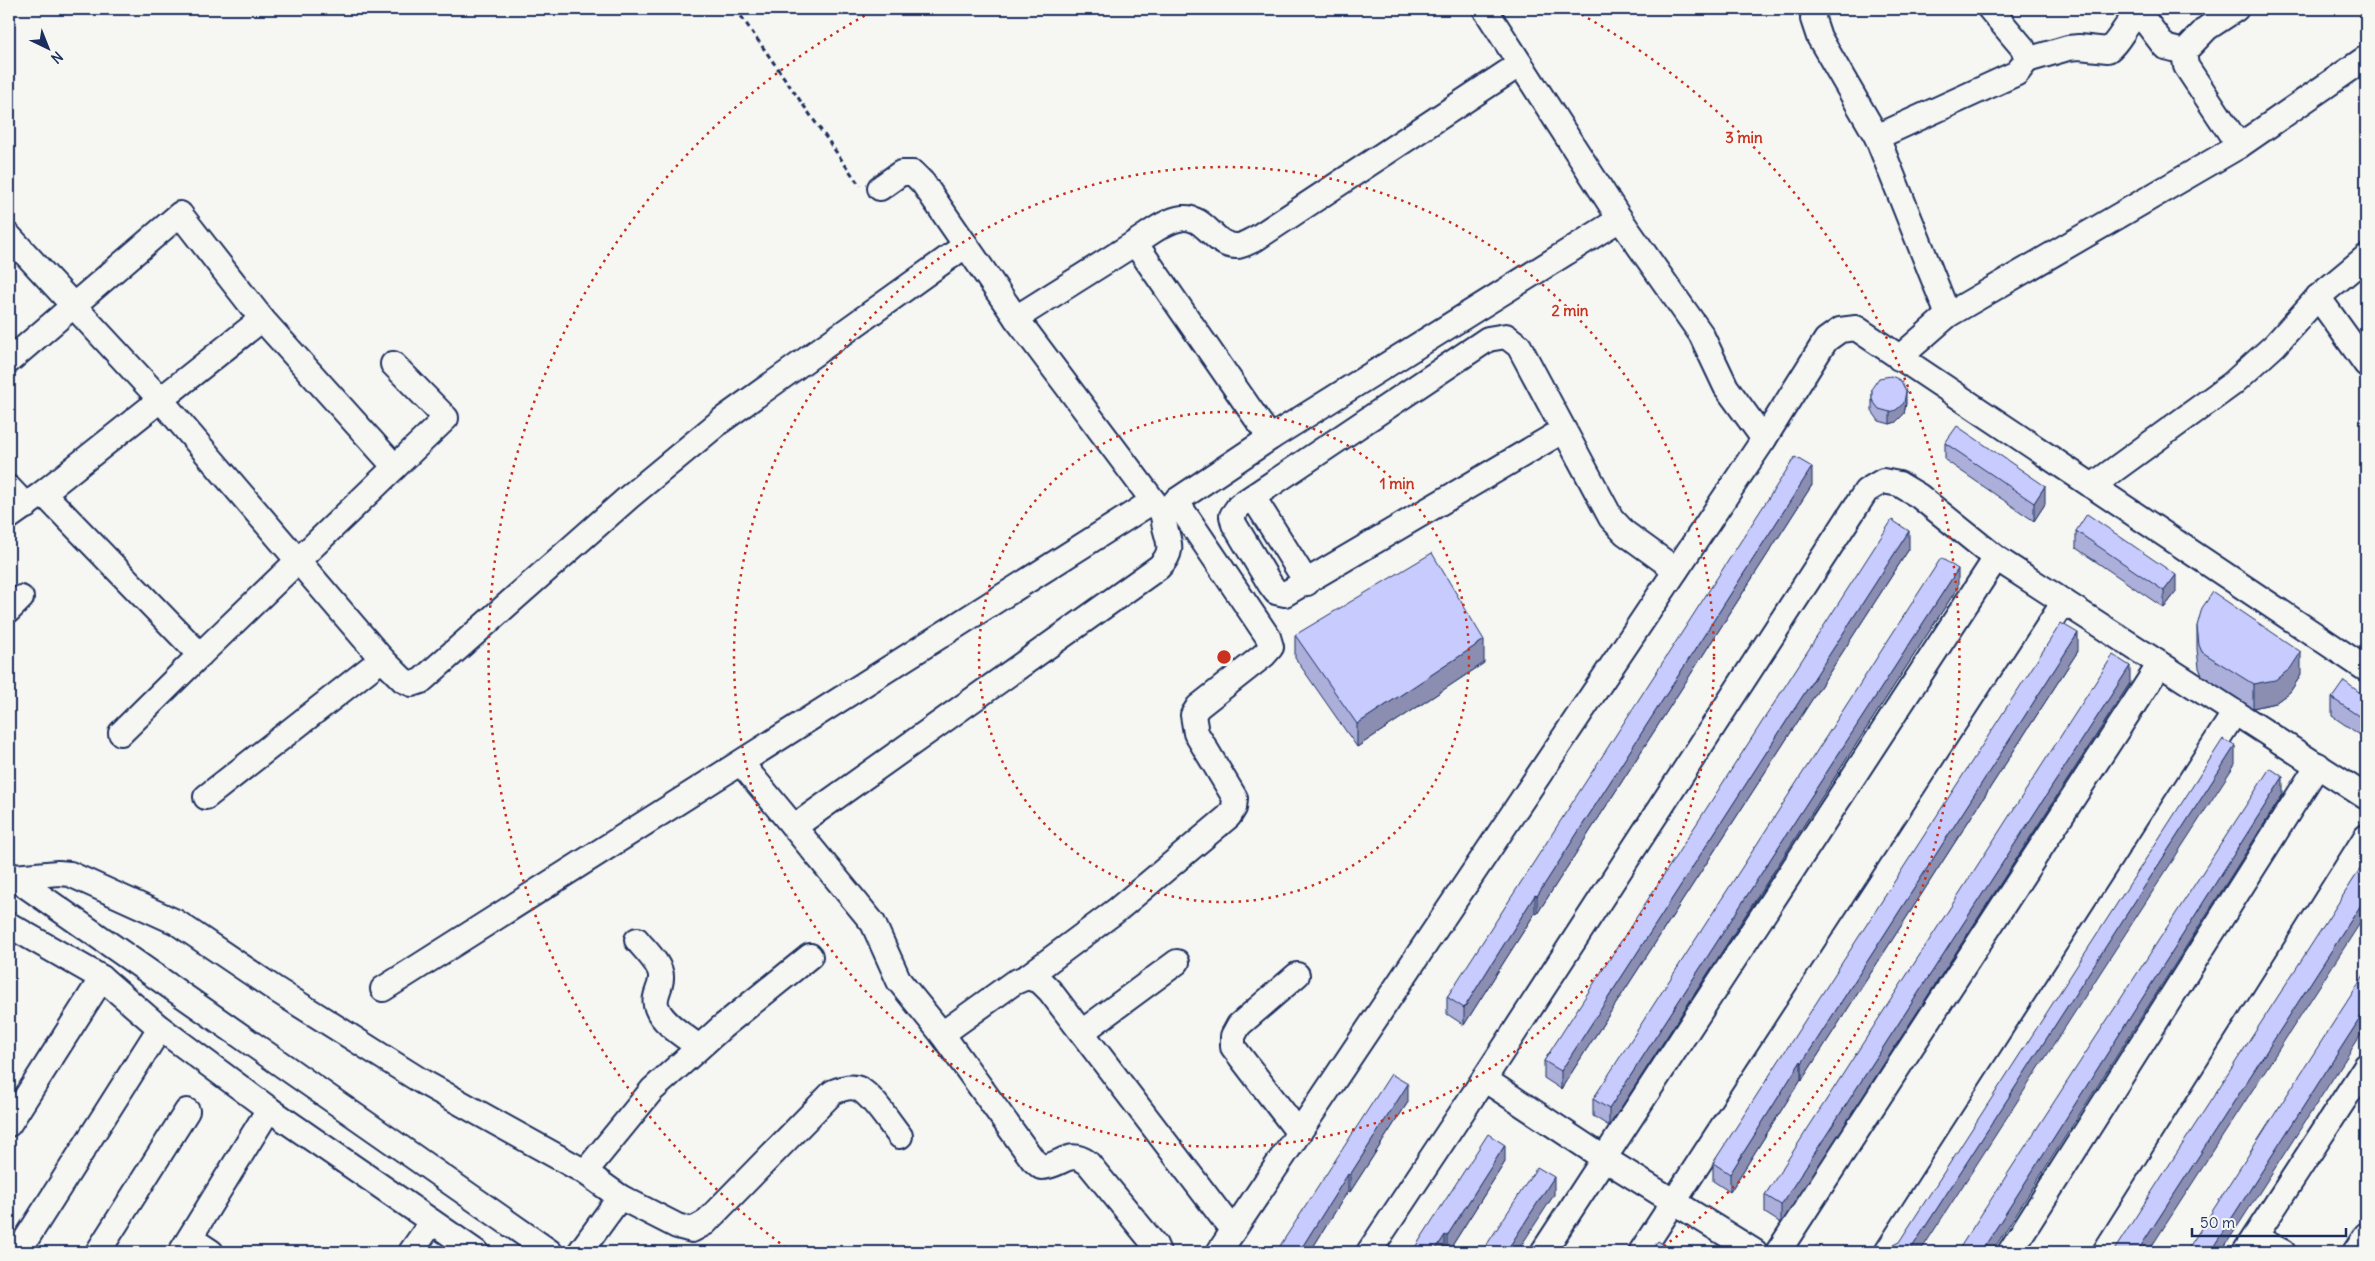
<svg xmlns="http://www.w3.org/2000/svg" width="2375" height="1261" font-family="Delius,sans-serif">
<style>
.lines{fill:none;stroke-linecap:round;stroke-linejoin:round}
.minor-casing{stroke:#1b2f5e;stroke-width:28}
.path{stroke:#1b2f5e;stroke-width:3;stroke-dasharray:5 4;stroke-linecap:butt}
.minor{stroke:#f6f6f2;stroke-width:24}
.wall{fill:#abafda;stroke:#1b2f5e}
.shaded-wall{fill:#8b8eb1;stroke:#1b2f5e}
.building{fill:#c7cbfd;stroke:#1b2f5e}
.ring{fill:none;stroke:#c8321e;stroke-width:2.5;stroke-dasharray:2.5 5}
.centre{fill:#c8321e;stroke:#f6f6f2;stroke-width:2.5}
.ring-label{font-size:15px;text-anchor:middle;font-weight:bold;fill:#c8321e;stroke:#f6f6f2;stroke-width:4;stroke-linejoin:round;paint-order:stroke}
</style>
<rect width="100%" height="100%" fill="#f6f6f2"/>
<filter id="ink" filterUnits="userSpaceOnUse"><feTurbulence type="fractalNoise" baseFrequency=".02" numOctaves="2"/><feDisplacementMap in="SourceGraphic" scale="10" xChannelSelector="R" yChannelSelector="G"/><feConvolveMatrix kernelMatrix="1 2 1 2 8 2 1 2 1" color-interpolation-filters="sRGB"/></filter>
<g filter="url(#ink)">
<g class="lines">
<!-- minor casing -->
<g class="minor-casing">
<g id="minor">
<polyline points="1485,9 1620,219 1701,334 1726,387 1764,439"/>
<polyline points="1814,9 1813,19 1819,37 1877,137 1948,315"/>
<polyline points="2236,9 2207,28 2184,52 2186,66 2239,146"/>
<path d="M2027,60L2068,48L2079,47L2108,50C2120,41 2123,28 2134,18H2143L2165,47L2184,52"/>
<polyline points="1877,137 2017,73 2027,60 2023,48 1990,9"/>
<polyline points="880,188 901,173 913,173 923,183 1016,318 1163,514"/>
<polyline points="9,236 160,399 382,659 403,680 412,684 421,681 629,497 722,420 966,245"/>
<path d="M1135,243C1149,234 1166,220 1183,218C1206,216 1214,247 1237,246C1242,246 1250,241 1255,239L1520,64"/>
<polyline points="2318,297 2366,364"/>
<polyline points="1016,318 1135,243 1270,438"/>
<polyline points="1899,358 1948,315 2239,146 2366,58"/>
<polyline points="9,361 180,214 262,319 395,467"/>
<polyline points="1564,430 1285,594 1276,592 1270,584 1234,524 1232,516 1239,506 1488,339 1506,336 1519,346 1611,518 1625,533 1676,570"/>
<polyline points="2092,486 2232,384 2275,345 2318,297 2366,257"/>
<polyline points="9,488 26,506"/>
<polyline points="43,493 200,655 121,733"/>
<polyline points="1253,497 1307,583"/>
<polyline points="9,517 43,493 262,319"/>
<polyline points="9,610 21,598"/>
<polyline points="200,655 446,418 393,364"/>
<polyline points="741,763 794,827"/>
<polyline points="206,797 382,659"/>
<polyline points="9,874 550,1252"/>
<polyline points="14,877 58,873 70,874 176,922 275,989 421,1081 585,1172 620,1197 580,1252"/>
<polyline points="9,925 102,978 160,1028 269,1109 476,1252"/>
<path d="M637,940C644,949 662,965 661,978C661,989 652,997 657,1008C663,1024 686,1037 699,1047"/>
<polyline points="1297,975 1239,1025 1233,1036 1233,1047 1299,1133"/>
<polyline points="1027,977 1117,910 1229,816 1234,808 1235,798 1196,733 1193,715 1198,707 1264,655 1271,647 1268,637 1176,501"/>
<polyline points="383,989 1153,501"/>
<polyline points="1082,1032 1177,962"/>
<path d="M942,1034L1033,1160L1041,1167C1061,1167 1068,1148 1088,1163L1155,1245L1158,1252"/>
<polyline points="1484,1079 1605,1159 1755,1252"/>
<polyline points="9,1124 102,978"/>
<polyline points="585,1172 652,1090 722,1027 810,956"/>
<path d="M620,1197L677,1226L692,1230L705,1223L833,1092C840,1089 851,1085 859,1089C873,1096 890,1124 900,1136"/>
<path d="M1233,1231L1050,991L1040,981L1027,977L1013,983L942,1034L899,981L873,923L794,827L1159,567C1179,547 1164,538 1163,514L1176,501L1270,438L1620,219"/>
<polyline points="2255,1237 2283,1252"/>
<polyline points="190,1238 211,1252"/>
<polyline points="18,1252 160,1028"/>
<polyline points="98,1252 187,1111"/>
<polyline points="181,1252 269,1109"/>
<polyline points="411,1252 432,1222"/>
<polyline points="1219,1252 1764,439 1826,340 1840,330 1856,328 2366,669"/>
<polyline points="1369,1252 1484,1079 1855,508 1866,491 1883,481 1899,484 1919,496 1996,558 2366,797"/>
<polyline points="1543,1252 1996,558"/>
<polyline points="1641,1252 2064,602"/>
<polyline points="1778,1252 2160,664"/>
<polyline points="1887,1252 2235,712"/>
<polyline points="2010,1252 2318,765"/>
<polyline points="2105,1252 2366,837"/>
<polyline points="2245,1252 2366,1066"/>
<polyline points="2355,1252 2366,1235"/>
</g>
</g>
<!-- path -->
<polyline class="path" points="736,9 860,186"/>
<!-- minor -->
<use href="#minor" class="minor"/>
</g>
<!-- wall -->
<g class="wall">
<polygon points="1872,388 1906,403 1904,414 1896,422 1890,424 1879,421 1872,411"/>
<polygon points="1945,443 2045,504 2034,521 1945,460"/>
<polygon points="1812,485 1537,914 1535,913 1464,1025 1447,1014 1447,997"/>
<polygon points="2076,531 2176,592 2164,608 2076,548"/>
<polygon points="1909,549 1561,1089 1544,1078 1544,1061"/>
<polygon points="1958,587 1609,1126 1593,1116 1593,1099"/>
<polygon points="2197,626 2301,675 2290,692 2275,703 2253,708 2202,675 2199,668 2197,649"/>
<polygon points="1295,635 1484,663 1357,747 1295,658"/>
<polygon points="2078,651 1802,1080 1801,1079 1730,1192 1713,1181 1713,1163"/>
<polygon points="2130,683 1781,1223 1765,1213 1765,1195"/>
<polygon points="2366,697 2366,739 2332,716 2332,698"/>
<polygon points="1408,1102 1350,1192 1348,1191 1310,1252 1276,1252"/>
<polygon points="1505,1162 1448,1252 1412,1252"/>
</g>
<!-- shaded-wall -->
<g class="shaded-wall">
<polygon points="1906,391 1906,403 1904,414 1896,422 1890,424 1890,412"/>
<polygon points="1812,467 1812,485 1537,914 1537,896"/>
<polygon points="2045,486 2045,504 2034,521 2034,503"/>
<polygon points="1909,531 1909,549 1561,1089 1561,1071"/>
<polygon points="1958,569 1958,587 1609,1126 1609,1109"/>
<polygon points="2176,575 2176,592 2164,608 2164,591"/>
<polygon points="2078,633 2078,651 1802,1080 1802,1063"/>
<polygon points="1484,640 1484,663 1357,747 1357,724"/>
<polygon points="2301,652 2301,675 2290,692 2275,703 2253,708 2253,684"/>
<polygon points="2130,666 2130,683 1781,1223 1781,1205"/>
<polygon points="2235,746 2235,764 1920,1252 1909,1252"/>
<polygon points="2283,777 2283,794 1992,1252 1981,1252"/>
<polygon points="1535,895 1535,913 1464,1025 1464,1008"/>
<polygon points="2366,897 2366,914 2148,1252 2137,1252"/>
<polygon points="2366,1009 2366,1027 2221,1252 2210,1252"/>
<polygon points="1801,1061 1801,1079 1730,1192 1730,1174"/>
<polygon points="1408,1084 1408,1102 1350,1192 1350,1175"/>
<polygon points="1505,1145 1505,1162 1448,1252 1447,1252 1447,1236"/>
<polygon points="1348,1174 1348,1191 1310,1252 1299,1252"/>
<polygon points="1554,1177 1554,1195 1517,1252 1506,1252"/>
<polygon points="1445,1235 1445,1252 1434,1252"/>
</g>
<!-- building -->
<g class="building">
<polygon points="1891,376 1896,378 1901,381 1906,391 1904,403 1896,410 1890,412 1879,409 1872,400 1872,388 1879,378"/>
<polygon points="1957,426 2045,486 2034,503 1945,443"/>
<polygon points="1795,457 1812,467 1537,896 1535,895 1464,1008 1447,997"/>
<polygon points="2087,514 2176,575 2164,591 2076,531"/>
<polygon points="1892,520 1909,531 1561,1071 1544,1061"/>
<polygon points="1432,553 1484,640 1357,724 1295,635"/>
<polygon points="1941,558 1958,569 1609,1109 1593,1099"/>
<polygon points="2213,592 2301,652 2290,669 2275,680 2253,684 2202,652 2199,645 2197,626 2202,608"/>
<polygon points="2061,623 2078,633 1802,1063 1801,1061 1730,1174 1713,1163"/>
<polygon points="2113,655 2130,666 1781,1205 1765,1195"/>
<polygon points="2344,681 2366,697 2366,721 2332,698"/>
<polygon points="2223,739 2235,746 1909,1252 1885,1252 1887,1248 1899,1242"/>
<polygon points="2270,768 2283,777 1981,1252 1957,1252"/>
<polygon points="2366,860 2366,897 2137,1252 2113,1252"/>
<polygon points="2366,972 2366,1009 2210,1252 2186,1252"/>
<polygon points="1391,1074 1408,1084 1350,1175 1348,1174 1299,1252 1276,1252"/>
<polygon points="1488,1134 1505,1145 1447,1236 1445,1235 1434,1252 1412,1252"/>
<polygon points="1537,1167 1554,1177 1506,1252 1482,1252"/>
<polygon points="1658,1241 1675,1252 1650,1252"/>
<polygon points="2366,1241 2366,1252 2359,1252"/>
</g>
</g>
<!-- distance rings -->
<g class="ring">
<circle cx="1224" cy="657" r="245"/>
<circle cx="1224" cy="657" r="490"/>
<path d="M792 1252A735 735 0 0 1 873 11M1575 11A735 735 0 0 1 1656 1252"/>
</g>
<circle cx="1224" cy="657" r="8" class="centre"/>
<g class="ring-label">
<text x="1744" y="143">3 min</text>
<text x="1570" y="316">2 min</text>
<text x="1397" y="489">1 min</text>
</g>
<!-- margin -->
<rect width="2375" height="1261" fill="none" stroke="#f6f6f2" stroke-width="30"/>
<rect x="15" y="15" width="2345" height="1231" fill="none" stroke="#1b2f5e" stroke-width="2" filter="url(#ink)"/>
<!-- north arrow -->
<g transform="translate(48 48) rotate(137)" stroke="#f6f6f2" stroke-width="4" paint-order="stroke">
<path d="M0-4L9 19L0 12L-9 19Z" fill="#1b2f5e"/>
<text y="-8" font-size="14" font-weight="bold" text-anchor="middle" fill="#1b2f5e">N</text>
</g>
<!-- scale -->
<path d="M2192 1228v8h154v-8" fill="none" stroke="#1b2f5e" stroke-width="2.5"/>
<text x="2200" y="1228" font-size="15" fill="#1b2f5e" stroke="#f6f6f2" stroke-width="4" paint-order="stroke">50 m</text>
</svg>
